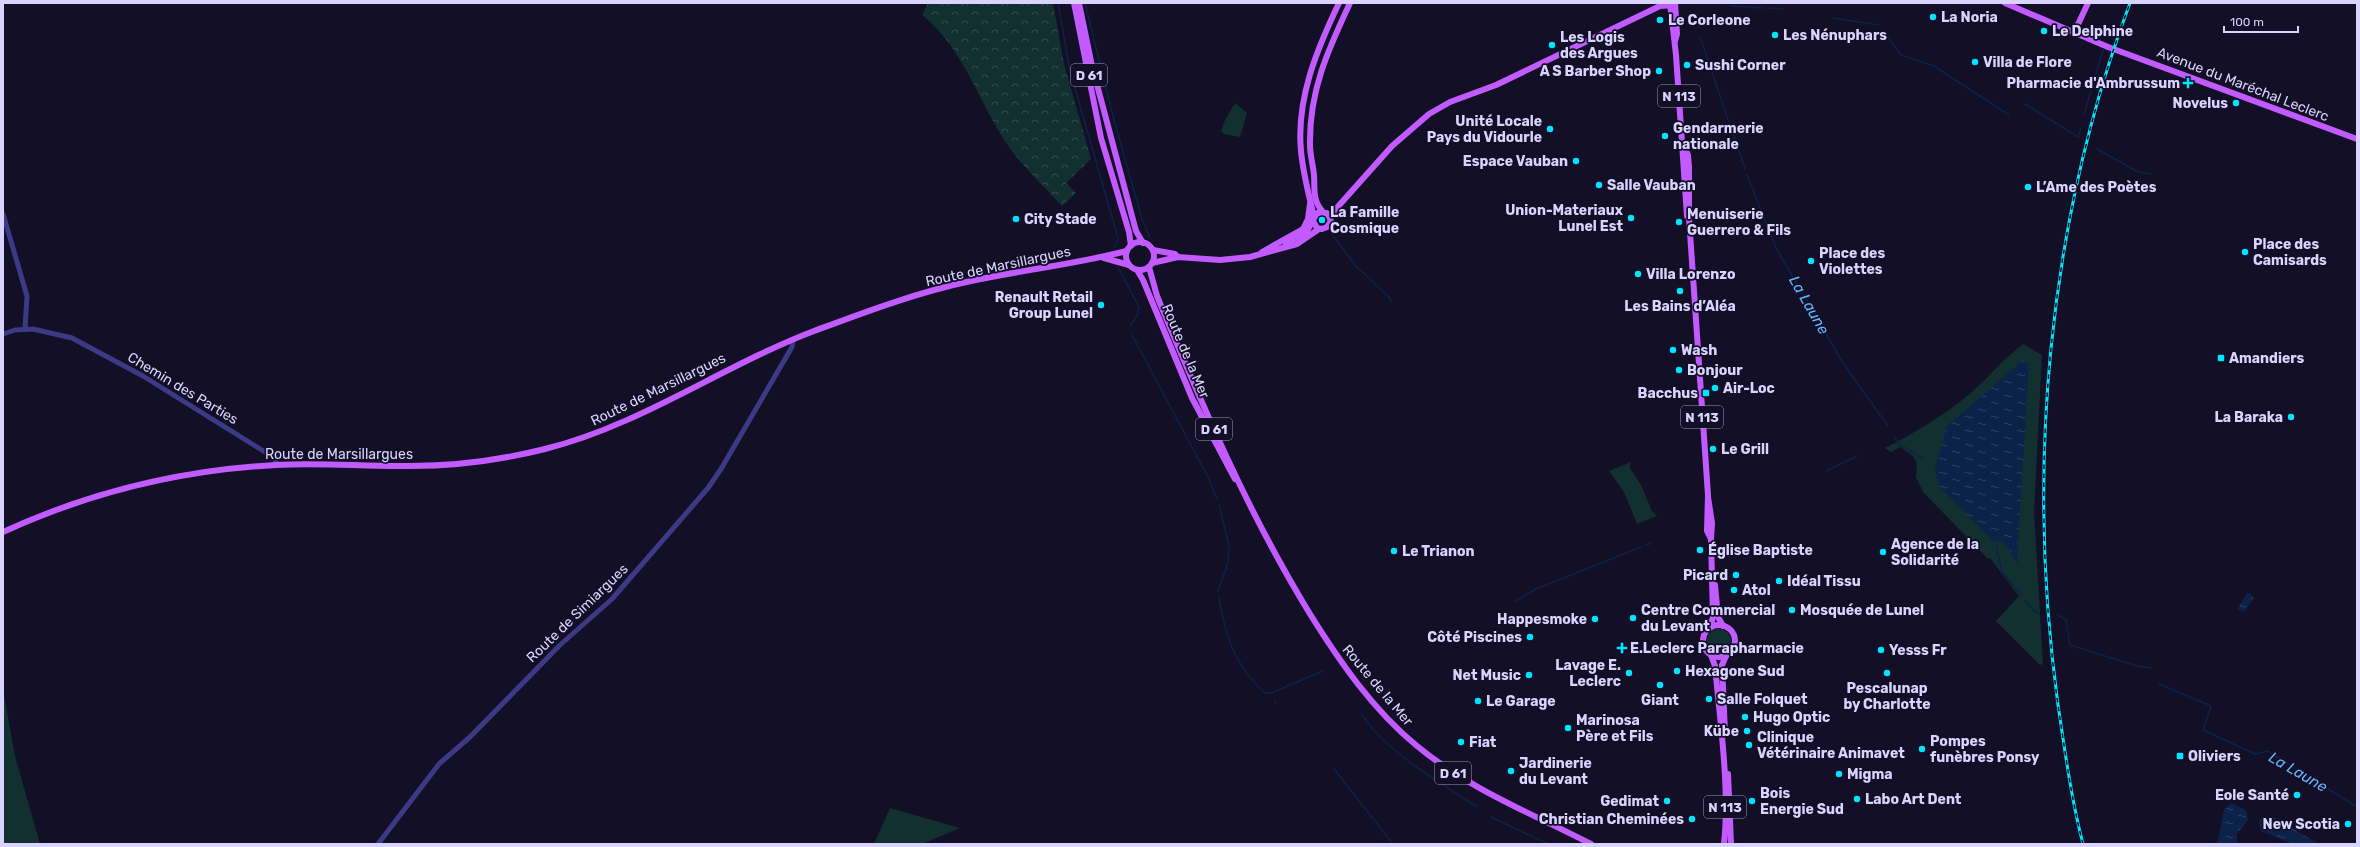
<svg xmlns="http://www.w3.org/2000/svg" width="2360" height="847" font-family="Rubik,sans-serif">
<style>
.grass{fill:#12302f}
.forest{fill:url(#forest-crowns)}
.water{fill:url(#water-ripples)}
.lines{fill:none;stroke-linecap:round;stroke-linejoin:round}
.stream{stroke:#0c2248;stroke-width:1.5}
.minor{stroke:#3d3a85;stroke-width:5}
.major{stroke:#c25bff;stroke-width:6}
.rail-casing{stroke:#00e5ff;stroke-width:3}
.rail{stroke:#130f26;stroke-width:1.5;stroke-dasharray:4.5;stroke-linecap:butt}
.poi-dot{fill:#00e5ff;stroke:#130f26;stroke-width:1.5}
.labels{text-anchor:middle;stroke-width:3.5;stroke-linejoin:round;paint-order:stroke}
.shield{fill:#130f26;stroke:#9e99be;stroke-width:1}
.shield-label{font-size:13px;font-weight:bold;fill:#d9d4ff}
.poi-label{font-size:14px;font-weight:bold;fill:#d9d4ff;stroke:#130f26;text-anchor:start}
.street-label{font-size:14px;fill:#d9d4ff;stroke:#130f26}
.water-label{font-size:15px;font-style:italic;fill:#62b6ff;stroke:#130f26}
</style>
<defs>
<pattern id="forest-crowns" width="20" height="18" patternUnits="userSpaceOnUse"><rect width="20" height="18" fill="#12302f"/><path d="M2 6a3 3 0 1 1 6 0M12 15a3 3 0 1 1 6 0" fill="none" stroke="#344d4e"/></pattern>
<pattern id="water-ripples" width="26" height="14" patternUnits="userSpaceOnUse"><rect width="26" height="14" fill="#0c2248"/><path d="M2 4q2-2 4 0t4 0M15 11q2-2 4 0t4 0" fill="none" stroke="#2f4163"/></pattern>
</defs>
<rect width="100%" height="100%" fill="#130f26"/>
<!-- grass -->
<g class="grass">
<polygon points="1235,103 1247,113 1240,137 1224,134 1221,131 1225,120"/>
<path d="M2023,344L2042,355L2034,512L2043,664L2040,665L1996,621L2019,596L1990,558L1988,559L1923,492L1916,477L1917,464L1913,456L1900,447L1891,452L1885,448C1916,432 1945,415 1972,392C1990,376 2004,358 2023,344Z"/>
<polygon points="1631,462 1630,468 1641,485 1652,511 1657,516 1637,524 1624,492 1609,471"/>
<circle cx="1719" cy="641" r="12"/>
<polygon points="3,689 15,756 40,844 3,844"/>
<polygon points="890,808 960,828 922,844 874,844"/>
</g>
<!-- forest -->
<path class="forest" d="M928,3H1053L1064,64L1091,159L1066,183L1076,193L1062,206C1045,187 1024,168 1009,147C979,104 964,48 922,15Z"/>
<!-- water -->
<g class="water">
<polygon points="2022,361 2029,364 2017,564 2008,547 2000,541 1995,543 1939,486 1935,468 1947,426"/>
<polygon points="2247,593 2250,593 2254,598 2245,611 2237,610"/>
<polygon points="2231,803 2246,810 2248,820 2237,834 2237,844 2217,844 2224,810"/>
<polygon points="2263,816 2275,818 2319,844 2293,844 2261,831 2259,821"/>
</g>
<g class="lines">
<!-- stream -->
<g class="stream">
<polyline points="1058,3 1070,71 1118,238 1115,247"/>
<polyline points="1085,3 1113,116 1142,219 1150,238"/>
<polyline points="1730,6 1763,8"/>
<polyline points="1768,8 1783,9"/>
<polyline points="1696,17 1699,28"/>
<polyline points="1833,18 1879,25"/>
<polyline points="1884,32 1901,55 1934,66 2009,115"/>
<polyline points="1700,37 1745,169"/>
<polyline points="2025,104 2078,137 2081,128"/>
<polyline points="2084,114 2103,50"/>
<polyline points="2097,149 2138,172 2151,174"/>
<polyline points="1747,175 1776,248 1843,363 1888,426"/>
<polyline points="1334,237 1356,266 1389,297 1391,302"/>
<polyline points="1118,267 1139,307 1137,316 1130,326"/>
<polyline points="1132,335 1208,477 1217,499"/>
<polyline points="1895,438 1899,444 1923,459"/>
<polyline points="1826,471 1857,456"/>
<polyline points="1645,546 1651,543"/>
<polyline points="1996,546 2002,572 2022,596"/>
<polyline points="1218,591 1228,563 1229,546 1219,505"/>
<path d="M1219,597C1225,636 1235,666 1265,693H1271L1323,671"/>
<polyline points="2025,600 2032,609 2039,614"/>
<polyline points="1516,601 1536,589 1641,547"/>
<polyline points="2058,615 2066,620 2070,645 2137,666 2152,668"/>
<polyline points="2159,684 2211,706 2203,730 2255,754 2268,751 2357,807"/>
<polyline points="1272,694 1273,693"/>
<polyline points="1275,700 1276,704"/>
<path d="M1362,714C1382,749 1444,786 1478,807"/>
<polyline points="1334,769 1393,844"/>
<polyline points="1491,817 1548,844"/>
</g>
<!-- minor -->
<g class="minor">
<polyline points="3,214 27,296 25,329"/>
<polyline points="3,334 15,330 33,329 72,338 143,376 273,457 278,465"/>
<polyline points="378,844 439,764 470,737 560,645 612,599 708,488 721,469 792,347 793,340"/>
</g>
<!-- major -->
<g class="major">
<polyline points="1074,3 1101,138 1129,232 1131,246"/>
<polyline points="1079,3 1092,66 1136,231 1143,243"/>
<polyline points="1670,3 1676,55 1687,216"/>
<polyline points="2005,3 2108,47 2357,139"/>
<polyline points="2074,33 2088,3"/>
<polyline points="1675,41 1677,34 1675,3"/>
<polyline points="1682,142 1688,155 1689,167 1689,218 1708,495 1707,531 1711,539"/>
<path d="M1323,212C1312,200 1315,189 1314,175C1313,165 1310,155 1310,145C1309,91 1328,50 1350,3"/>
<path d="M1314,217C1309,195 1303,174 1301,151C1296,99 1317,49 1339,3"/>
<polyline points="1330,217 1334,211 1392,146 1429,114 1450,102 1496,85 1660,6 1675,5"/>
<circle cx="1140" cy="256" r="14"/>
<polyline points="1286,244 1307,231 1317,213 1327,213 1331,221 1327,227 1322,229 1317,228 1313,221"/>
<polyline points="1153,250 1175,254 1178,257"/>
<polyline points="1262,252 1303,229 1308,219 1310,204"/>
<polyline points="1104,258 1129,265"/>
<polyline points="1152,263 1178,257 1220,260 1250,257 1297,244 1319,229"/>
<path d="M1149,267L1157,296C1202,405 1248,513 1310,614C1340,662 1373,710 1417,746C1469,789 1533,814 1591,844"/>
<polyline points="1137,270 1143,280 1192,398 1235,479"/>
<polyline points="1708,497 1712,523 1711,539 1713,617 1710,628"/>
<path d="M3,532C88,493 182,470 276,465C321,462 366,467 411,466C456,466 501,460 545,449C641,425 722,366 814,331C865,312 918,292 971,281C1023,270 1076,264 1127,251"/>
<polyline points="1715,585 1718,617 1723,626"/>
<circle cx="1719" cy="641" r="16"/>
<path d="M1711,655L1715,666C1720,721 1730,789 1724,844"/>
<polyline points="1725,733 1722,665 1726,656"/>
<polyline points="1728,774 1731,844"/>
</g>
<!-- rail casing -->
<g class="rail-casing">
<path id="rail" d="M2083,844C2071,798 2065,751 2058,705C2026,471 2047,225 2130,3"/>
</g>
<!-- rail -->
<use href="#rail" class="rail"/>
</g>
<!-- markers -->
<g class="poi-dot">
<circle cx="1933" cy="17" r="4"/>
<circle cx="1660" cy="20" r="4"/>
<circle cx="2044" cy="31" r="4"/>
<circle cx="1775" cy="35" r="4"/>
<circle cx="1552" cy="45" r="4"/>
<circle cx="1975" cy="62" r="4"/>
<circle cx="1687" cy="65" r="4"/>
<circle cx="1659" cy="71" r="4"/>
<path d="M2186 77h4v4h4v4h-4v4h-4v-4h-4v-4h4z"/>
<circle cx="2236" cy="103" r="4"/>
<circle cx="1550" cy="129" r="4"/>
<circle cx="1665" cy="136" r="4"/>
<circle cx="1576" cy="161" r="4"/>
<circle cx="1599" cy="185" r="4"/>
<circle cx="2028" cy="187" r="4"/>
<circle cx="1631" cy="218" r="4"/>
<circle cx="1016" cy="219" r="4"/>
<circle cx="1322" cy="220" r="4"/>
<circle cx="1679" cy="222" r="4"/>
<circle cx="2245" cy="252" r="4"/>
<circle cx="1811" cy="261" r="4"/>
<circle cx="1638" cy="274" r="4"/>
<circle cx="1680" cy="291" r="4"/>
<circle cx="1101" cy="305" r="4"/>
<circle cx="1673" cy="350" r="4"/>
<rect x="2217" y="354" width="8" height="8" rx="2"/>
<circle cx="1679" cy="370" r="4"/>
<circle cx="1715" cy="388" r="4"/>
<rect x="1702" y="389" width="8" height="8" rx="2"/>
<circle cx="2291" cy="417" r="4"/>
<circle cx="1713" cy="449" r="4"/>
<circle cx="1700" cy="550" r="4"/>
<circle cx="1394" cy="551" r="4"/>
<circle cx="1883" cy="552" r="4"/>
<circle cx="1736" cy="575" r="4"/>
<circle cx="1779" cy="581" r="4"/>
<circle cx="1734" cy="590" r="4"/>
<circle cx="1792" cy="610" r="4"/>
<circle cx="1633" cy="618" r="4"/>
<circle cx="1595" cy="619" r="4"/>
<circle cx="1530" cy="637" r="4"/>
<path d="M1620 642h4v4h4v4h-4v4h-4v-4h-4v-4h4z"/>
<circle cx="1881" cy="650" r="4"/>
<circle cx="1677" cy="671" r="4"/>
<circle cx="1629" cy="673" r="4"/>
<circle cx="1887" cy="673" r="4"/>
<circle cx="1529" cy="675" r="4"/>
<circle cx="1660" cy="685" r="4"/>
<circle cx="1709" cy="699" r="4"/>
<circle cx="1478" cy="701" r="4"/>
<circle cx="1745" cy="717" r="4"/>
<circle cx="1568" cy="728" r="4"/>
<circle cx="1747" cy="731" r="4"/>
<circle cx="1461" cy="742" r="4"/>
<circle cx="1749" cy="745" r="4"/>
<circle cx="1922" cy="749" r="4"/>
<rect x="2176" y="752" width="8" height="8" rx="2"/>
<circle cx="1511" cy="771" r="4"/>
<circle cx="1839" cy="774" r="4"/>
<circle cx="2297" cy="795" r="4"/>
<circle cx="1857" cy="799" r="4"/>
<circle cx="1667" cy="801" r="4"/>
<circle cx="1752" cy="801" r="4"/>
<circle cx="1692" cy="819" r="4"/>
<circle cx="2348" cy="824" r="4"/>
</g>
<g class="labels">
<!-- shield labels -->
<g class="shield">
<rect x="1071" y="64" width="36" height="22" rx="3"/>
<rect x="1658" y="85" width="42" height="22" rx="3"/>
<rect x="1681" y="406" width="42" height="22" rx="3"/>
<rect x="1196" y="418" width="36" height="22" rx="3"/>
<rect x="1435" y="762" width="36" height="22" rx="3"/>
<rect x="1704" y="796" width="42" height="22" rx="3"/>
</g>
<g class="shield-label">
<text x="1089" y="80">D 61</text>
<text x="1679" y="101">N 113</text>
<text x="1702" y="422">N 113</text>
<text x="1214" y="434">D 61</text>
<text x="1453" y="778">D 61</text>
<text x="1725" y="812">N 113</text>
</g>
<!-- poi labels -->
<g class="poi-label">
<text x="1941" y="22">La Noria</text>
<text x="1668" y="25">Le Corleone</text>
<text x="2052" y="36">Le Delphine</text>
<text x="1783" y="40">Les Nénuphars</text>
<text x="1560" y="42">Les Logis<tspan x="1560" dy="16">des Argues</tspan></text>
<text x="1983" y="67">Villa de Flore</text>
<text x="1695" y="70">Sushi Corner</text>
<text x="1651" y="76" text-anchor="end">A S Barber Shop</text>
<text x="2180" y="88" text-anchor="end">Pharmacie d'Ambrussum</text>
<text x="2228" y="108" text-anchor="end">Novelus</text>
<text x="1542" y="126" text-anchor="end">Unité Locale<tspan x="1542" dy="16">Pays du Vidourle</tspan></text>
<text x="1673" y="133">Gendarmerie<tspan x="1673" dy="16">nationale</tspan></text>
<text x="1568" y="166" text-anchor="end">Espace Vauban</text>
<text x="1607" y="190">Salle Vauban</text>
<text x="2036" y="192">L’Ame des Poètes</text>
<text x="1623" y="215" text-anchor="end">Union-Materiaux<tspan x="1623" dy="16">Lunel Est</tspan></text>
<text x="1330" y="217">La Famille<tspan x="1330" dy="16">Cosmique</tspan></text>
<text x="1687" y="219">Menuiserie<tspan x="1687" dy="16">Guerrero &amp; Fils</tspan></text>
<text x="1024" y="224">City Stade</text>
<text x="2253" y="249">Place des<tspan x="2253" dy="16">Camisards</tspan></text>
<text x="1819" y="258">Place des<tspan x="1819" dy="16">Violettes</tspan></text>
<text x="1646" y="279">Villa Lorenzo</text>
<text x="1093" y="302" text-anchor="end">Renault Retail<tspan x="1093" dy="16">Group Lunel</tspan></text>
<text x="1680" y="311" text-anchor="middle">Les Bains d’Aléa</text>
<text x="1681" y="355">Wash</text>
<text x="2229" y="363">Amandiers</text>
<text x="1687" y="375">Bonjour</text>
<text x="1723" y="393">Air-Loc</text>
<text x="1698" y="398" text-anchor="end">Bacchus</text>
<text x="2283" y="422" text-anchor="end">La Baraka</text>
<text x="1721" y="454">Le Grill</text>
<text x="1891" y="549">Agence de la<tspan x="1891" dy="16">Solidarité</tspan></text>
<text x="1708" y="555">Église Baptiste</text>
<text x="1402" y="556">Le Trianon</text>
<text x="1728" y="580" text-anchor="end">Picard</text>
<text x="1787" y="586">Idéal Tissu</text>
<text x="1742" y="595">Atol</text>
<text x="1641" y="615">Centre Commercial<tspan x="1641" dy="16">du Levant</tspan></text>
<text x="1800" y="615">Mosquée de Lunel</text>
<text x="1587" y="624" text-anchor="end">Happesmoke</text>
<text x="1522" y="642" text-anchor="end">Côté Piscines</text>
<text x="1630" y="653">E.Leclerc Parapharmacie</text>
<text x="1889" y="655">Yesss Fr</text>
<text x="1621" y="670" text-anchor="end">Lavage E.<tspan x="1621" dy="16">Leclerc</tspan></text>
<text x="1685" y="676">Hexagone Sud</text>
<text x="1521" y="680" text-anchor="end">Net Music</text>
<text x="1887" y="693" text-anchor="middle">Pescalunap<tspan x="1887" dy="16">by Charlotte</tspan></text>
<text x="1717" y="704">Salle Folquet</text>
<text x="1660" y="705" text-anchor="middle">Giant</text>
<text x="1486" y="706">Le Garage</text>
<text x="1753" y="722">Hugo Optic</text>
<text x="1576" y="725">Marinosa<tspan x="1576" dy="16">Père et Fils</tspan></text>
<text x="1739" y="736" text-anchor="end">Kübe</text>
<text x="1757" y="742">Clinique<tspan x="1757" dy="16">Vétérinaire Animavet</tspan></text>
<text x="1930" y="746">Pompes<tspan x="1930" dy="16">funèbres Ponsy</tspan></text>
<text x="1469" y="747">Fiat</text>
<text x="2188" y="761">Oliviers</text>
<text x="1519" y="768">Jardinerie<tspan x="1519" dy="16">du Levant</tspan></text>
<text x="1847" y="779">Migma</text>
<text x="1760" y="798">Bois<tspan x="1760" dy="16">Energie Sud</tspan></text>
<text x="2289" y="800" text-anchor="end">Eole Santé</text>
<text x="1865" y="804">Labo Art Dent</text>
<text x="1659" y="806" text-anchor="end">Gedimat</text>
<text x="1684" y="824" text-anchor="end">Christian Cheminées</text>
<text x="2340" y="829" text-anchor="end">New Scotia</text>
</g>
<!-- street labels -->
<g class="street-label">
<text transform="translate(2243 84) rotate(21)" y="5">Avenue du Maréchal Leclerc</text>
<text transform="translate(998 266) rotate(-12)" y="5">Route de Marsillargues</text>
<text transform="translate(1186 351) rotate(67)" y="5">Route de la Mer</text>
<text transform="translate(183 388) rotate(31)" y="5">Chemin des Parties</text>
<text transform="translate(658 389) rotate(-26)" y="5">Route de Marsillargues</text>
<text x="339" y="459">Route de Marsillargues</text>
<text transform="translate(577 613) rotate(-44)" y="5">Route de Simiargues</text>
<text transform="translate(1378 685) rotate(50)" y="5">Route de la Mer</text>
</g>
<!-- water labels -->
<g class="water-label">
<text transform="translate(1809 305) rotate(60)" y="5">La Laune</text>
<text transform="translate(2298 772) rotate(30)" y="5">La Laune</text>
</g>
</g>
<!-- border -->
<rect width="2360" height="847" fill="none" stroke="#d9d4ff" stroke-width="8"/>
<!-- scale -->
<path d="M2224 26v6h74v-6" fill="none" stroke="#d9d4ff" stroke-width="2"/>
<text x="2230" y="26" font-size="12" fill="#d9d4ff" stroke="#130f26" stroke-width="3" paint-order="stroke">100 m</text>
</svg>
